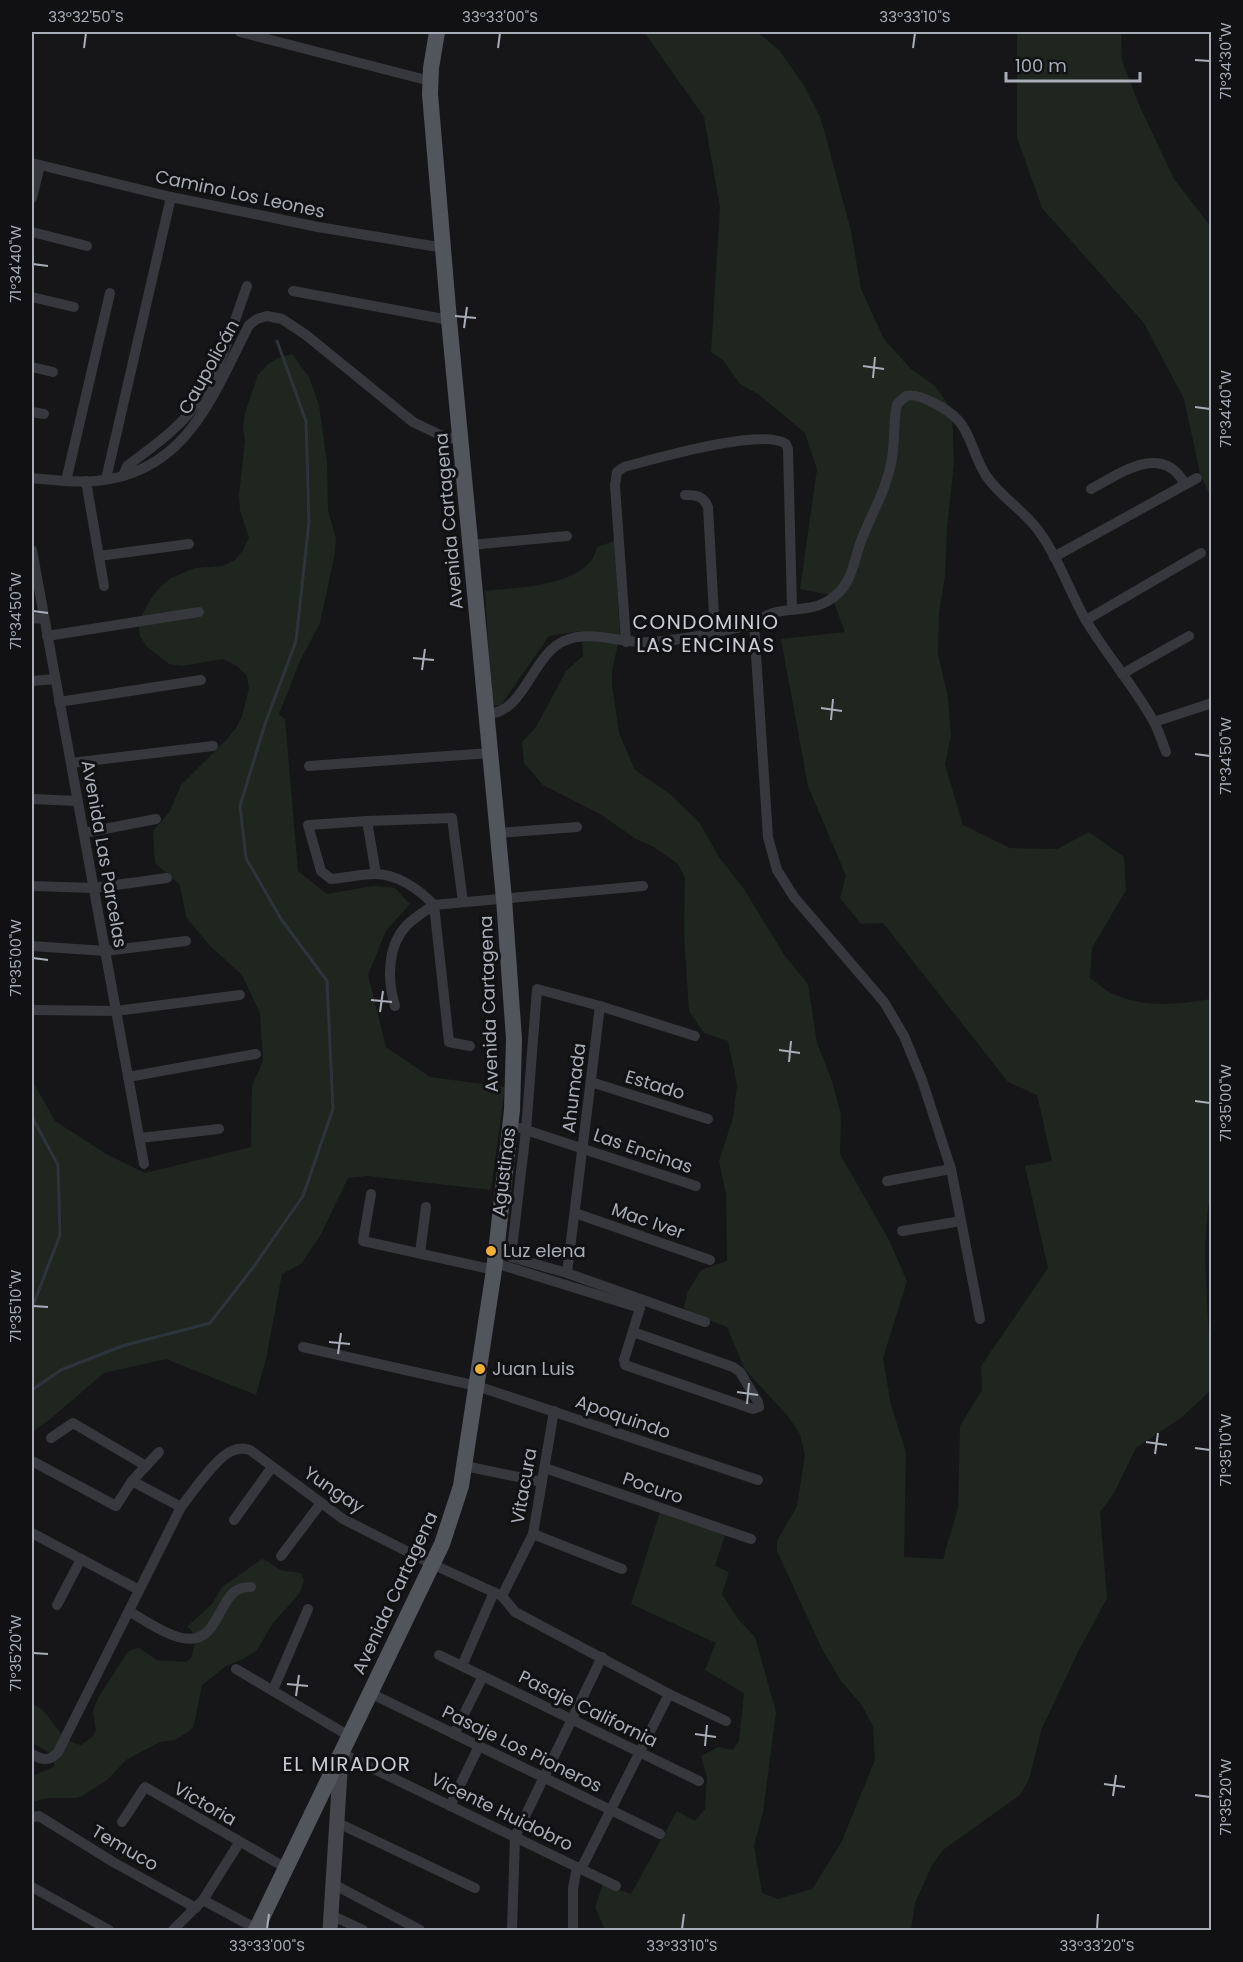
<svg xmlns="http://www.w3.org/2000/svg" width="1243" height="1962" font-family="Poppins,sans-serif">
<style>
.green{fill:#1e261f}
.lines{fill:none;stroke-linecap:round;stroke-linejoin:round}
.stream{stroke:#2c353c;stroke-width:3}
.street{stroke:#37383d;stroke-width:10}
.secondary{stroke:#45474d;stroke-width:15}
.primary{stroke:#53555c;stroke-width:16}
.ticks{fill:none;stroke:#a8adb8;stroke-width:2}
.poi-dot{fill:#f2b134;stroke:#111113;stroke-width:2}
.labels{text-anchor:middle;stroke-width:6;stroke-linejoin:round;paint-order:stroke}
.street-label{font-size:18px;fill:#a8adb8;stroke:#111113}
.poi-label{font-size:18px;fill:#a8adb8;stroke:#111113;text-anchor:start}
.neighbourhood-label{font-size:20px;letter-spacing:1.5px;fill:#c9ccd4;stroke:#111113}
.neatline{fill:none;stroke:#a8adb8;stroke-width:2}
.ticks-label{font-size:15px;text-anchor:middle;fill:#a8adb8}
</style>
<rect width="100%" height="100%" fill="#161618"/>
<!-- green -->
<g class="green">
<path d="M644,32H757L779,50L803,84L821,119L851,231L861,289L884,339L910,368L935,386L952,410L954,463L947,528L945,576L939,612L938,654L948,698L951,736L945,765L963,825L1010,848L1057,849L1089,832L1124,857L1126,890L1092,948L1090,978C1099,984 1108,993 1118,996C1148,1008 1180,1004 1211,999L1212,1184C1198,1251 1211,1322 1211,1390L1181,1418L1136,1448L1114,1493L1100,1512L1107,1598L1079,1650L1042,1728L1029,1779L1020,1795L943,1850L932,1865L915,1903L911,1930H605L595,1907L603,1884L631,1894L677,1811L695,1821L705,1809L707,1777L701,1756L718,1747L733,1750L739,1741L744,1693L705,1670L716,1643L631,1604L660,1512L725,1535L715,1566L729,1572L722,1594L738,1619L755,1637L776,1712L763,1813L754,1845L762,1893L778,1899L812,1889L841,1843L875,1760L873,1726L861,1704L841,1681L822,1649L777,1551V1541L797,1506L805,1455L800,1434L787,1415L745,1370L727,1327L693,1314L684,1308L687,1293L701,1270L727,1261L726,1194L719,1161L733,1118L737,1085L728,1041L704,1033L689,1011L684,933L685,878L678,864L654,847L636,839L600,814L543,785L524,763L522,742L536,727L566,671L583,656L581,631L549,636L501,705L492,706L485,591C518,587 589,587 597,547L614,541L620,635L612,671V685L619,733L635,770L670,794L699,822L719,857L744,889L785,956L808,984L817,1043L832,1081L841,1115L840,1154L889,1240L907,1281L883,1358L891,1405L906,1452L904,1557L943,1559L958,1508L960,1426L982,1390L981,1366L1048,1268L1025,1166L1052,1161L1037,1095L1008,1082L883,923L861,924L840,898L846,876L808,786L781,639L845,632L831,595L800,589L817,469L805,433L758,394L740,384L723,360L711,352L720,207L704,117Z"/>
<polygon points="1017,32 1121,32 1122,61 1140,107 1174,179 1211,227 1211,497 1200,473 1184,399 1144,323 1042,208 1017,137"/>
<polygon points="292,354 309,377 319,405 327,463 328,510 336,539 335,553 320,623 300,661 279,714 285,719 298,871 327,894 373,886 395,888 410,904 386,931 368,975 386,1047 430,1077 505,1087 491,1190 367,1176 348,1178 320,1236 301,1264 282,1274 266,1359 256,1395 166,1359 104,1373 49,1420 32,1432 32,1080 55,1121 108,1155 145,1173 251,1147 252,1086 263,1061 260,1013 242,975 209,945 186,917 180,885 155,863 153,831 170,811 181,785 226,740 236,728 242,716 249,689 247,676 237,666 223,659 182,666 169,664 147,647 140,636 138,622 152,597 160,587 171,578 195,568 222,566 235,560 243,550 249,537 240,511 239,495 245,440 243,427 245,413 258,375 267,365 278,358"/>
<path d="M262,1559C270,1561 274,1567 281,1570C288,1572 295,1571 302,1574L304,1581L299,1594L273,1623L257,1650L245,1658L226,1666L202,1685L195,1720L193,1727L188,1732L175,1740L160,1742L126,1760L107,1780L82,1796L76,1798H48L32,1802V1774L35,1775L54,1767C55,1753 43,1749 32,1743V1704C52,1710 55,1740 81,1745L92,1737L96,1730L93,1711L98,1698L127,1653L133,1649L139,1648L157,1660L186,1662L191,1658C195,1646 199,1635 187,1627L212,1604L222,1587Z"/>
</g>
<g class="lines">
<!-- stream -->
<g class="stream">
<polyline points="32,1117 58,1165 60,1235 32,1308"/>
<polyline points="32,1390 61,1370 122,1346 210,1323 252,1269 303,1196 333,1109 327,981 281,919 246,858 240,806 265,724 296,641 309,522 306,421 277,341"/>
</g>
<!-- street -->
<g class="street">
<polyline points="240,32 430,81"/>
<polyline points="32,163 171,197 318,227 444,248"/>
<polyline points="32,198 40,165"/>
<polyline points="32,232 87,246"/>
<polyline points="293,291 449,320"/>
<polyline points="32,297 74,307"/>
<polyline points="32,367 53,372"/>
<polyline points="32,412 44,414"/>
<path d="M123,476L127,466C152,447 181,427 199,401C222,367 233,324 247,286"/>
<path d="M32,478C53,480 75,483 96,481C187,473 213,395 249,325L257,319L267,316L282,319L306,335L413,422L440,435L462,441"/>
<polyline points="106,479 171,197"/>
<polyline points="66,481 110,293"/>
<polyline points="86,481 104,586"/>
<path d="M1091,489C1121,473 1162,442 1185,484"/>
<path d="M685,495C697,495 703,496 708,507L715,633"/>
<polyline points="471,545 567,536"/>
<polyline points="32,550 144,1164"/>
<polyline points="99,556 189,544"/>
<polyline points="1054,557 1197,478"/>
<polyline points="32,618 44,619"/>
<polyline points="1086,620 1201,553"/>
<path d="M754,624C780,601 805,617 831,599C854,584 853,559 863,536C874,509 887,488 892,459C895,441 893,422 897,404L906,396C919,392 949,410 958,420C971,434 975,460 987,477C1001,497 1023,510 1038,530C1058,557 1069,590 1085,619C1106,654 1134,686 1154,722C1159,731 1162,742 1166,752"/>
<polyline points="47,636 199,612"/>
<path d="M626,642L615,485L617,472L624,467C654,459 763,427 786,444L788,449L792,609"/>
<polyline points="1122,674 1189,636"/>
<polyline points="32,681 55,679"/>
<polyline points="59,702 201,680"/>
<path d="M487,714C525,713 531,656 564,641C590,629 622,644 650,642C685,640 720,632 754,624L768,837L777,870L794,897L884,1002L904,1036L922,1080L951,1169L980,1319"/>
<polyline points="1154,722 1212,703"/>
<polyline points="71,763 213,746"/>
<polyline points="309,766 490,753"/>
<polyline points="32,799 78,801"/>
<polyline points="367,821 376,874"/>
<polyline points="84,833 156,819"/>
<polyline points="498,833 577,827"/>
<polyline points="32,886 94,888 167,878"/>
<path d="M463,902L452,818L367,821L308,825L321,871L331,879C345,878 360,874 375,874C397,874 419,889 434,905L643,886"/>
<polyline points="434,905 449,1042 470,1046"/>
<polyline points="32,946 105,951 186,941"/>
<path d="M395,1006C387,979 387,946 407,925C415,917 425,911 434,905"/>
<polyline points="600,1006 537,989 526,1130 511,1257 567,1273 705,1322"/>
<polyline points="32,1010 116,1011 240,995"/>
<polyline points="128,1077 256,1054"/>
<polyline points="591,1082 708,1119"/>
<polyline points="520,1128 696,1186"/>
<polyline points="140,1138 219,1129"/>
<polyline points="887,1181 951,1169"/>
<polyline points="371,1194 363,1241 494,1270"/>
<polyline points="575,1213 710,1260"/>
<polyline points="902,1231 961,1221"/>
<polyline points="420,1253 426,1207"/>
<polyline points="495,1263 640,1308 624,1360 625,1365 753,1409 759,1407 758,1402 740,1372 733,1367 633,1332"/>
<polyline points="567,1273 600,1006 695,1036"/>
<polyline points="303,1347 477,1386 758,1480"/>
<polyline points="51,1438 73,1423 146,1466"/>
<polyline points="32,1461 116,1506 132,1481 181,1507"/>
<polyline points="465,1466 542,1482"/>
<polyline points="545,1468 751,1539"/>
<polyline points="132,1481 159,1452"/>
<polyline points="234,1520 272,1467"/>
<polyline points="32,1533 139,1590"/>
<polyline points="533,1534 622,1569"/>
<polyline points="281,1556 321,1503"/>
<polyline points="502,1596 533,1534 554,1411"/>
<polyline points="57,1605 81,1559"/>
<path d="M129,1611C144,1620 161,1632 178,1637C215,1648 216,1608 234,1592C239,1588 244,1587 251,1587"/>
<polyline points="439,1655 699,1781"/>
<polyline points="462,1666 494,1592"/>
<polyline points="236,1669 349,1736"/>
<polyline points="273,1690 308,1609"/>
<polyline points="370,1693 660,1834"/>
<polyline points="454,1734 483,1676"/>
<polyline points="341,1753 616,1886"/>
<path d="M32,1754C41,1760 50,1762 58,1752L181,1507C192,1493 217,1456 232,1451C238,1448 244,1448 250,1450L343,1519L432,1564L502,1596L515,1612L669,1694L726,1721"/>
<polyline points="450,1806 479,1746"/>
<polyline points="32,1817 39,1816 113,1862 196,1908"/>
<polyline points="122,1822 145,1787 286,1868"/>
<polyline points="336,1822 475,1888"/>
<polyline points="581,1869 669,1694"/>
<polyline points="333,1884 420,1930"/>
<polyline points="32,1887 109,1930"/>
<polyline points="203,1900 257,1929"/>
<polyline points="331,1915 363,1930"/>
<polyline points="173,1930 203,1900 239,1843"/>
<polyline points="512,1930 515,1837 602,1657"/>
<polyline points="573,1930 573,1888 577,1867"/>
</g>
<!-- secondary -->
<polyline class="secondary" points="330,1930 341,1757"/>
<!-- primary -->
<polyline class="primary" points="256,1930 442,1544 461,1486 494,1270 512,1110 514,1039 504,899 449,320 430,94 431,68 437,32"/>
</g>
<!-- ticks -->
<path class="ticks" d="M84,48L86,33M498,48L500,33M913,48L915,33M1195,60L1210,61M33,264L48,266M455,316L476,318M464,328L467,307M863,366L884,369M873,378L875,357M1195,407L1210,409M33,611L48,613M413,658L434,660M422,670L425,649M821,708L842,711M831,720L833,699M1195,754L1210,756M33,958L48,960M371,1000L392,1002M380,1012L383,991M779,1050L800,1053M789,1062L791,1041M1195,1101L1210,1103M33,1306L48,1307M329,1342L350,1344M338,1354L341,1333M737,1392L758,1395M747,1404L749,1383M1146,1442L1167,1445M1195,1448L1210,1450M1155,1454L1158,1433M33,1653L48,1654M287,1684L308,1686M296,1696L299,1675M695,1734L716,1737M705,1746L707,1725M1104,1784L1125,1787M1195,1795L1210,1797M1113,1796L1116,1775M267,1929L269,1914M682,1929L684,1914M1097,1929L1098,1914"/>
<!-- markers -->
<g class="poi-dot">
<circle cx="491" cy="1251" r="6"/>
<circle cx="480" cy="1369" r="6"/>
</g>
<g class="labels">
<!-- street labels -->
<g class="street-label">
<text transform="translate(240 194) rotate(12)" y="6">Camino Los Leones</text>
<text transform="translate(209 367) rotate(-61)" y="6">Caupolicán</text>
<text transform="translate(449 521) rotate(-95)" y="6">Avenida Cartagena</text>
<text transform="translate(104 854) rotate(80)" y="6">Avenida Las Parcelas</text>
<text transform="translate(489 1004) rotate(-92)" y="6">Avenida Cartagena</text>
<text transform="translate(655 1085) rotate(17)" y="6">Estado</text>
<text transform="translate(574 1088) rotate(-83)" y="6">Ahumada</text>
<text transform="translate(643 1151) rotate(19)" y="6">Las Encinas</text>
<text transform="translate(504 1172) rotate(-83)" y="6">Agustinas</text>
<text transform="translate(648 1221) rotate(19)" y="6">Mac Iver</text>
<text transform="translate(623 1417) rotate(19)" y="6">Apoquindo</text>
<text transform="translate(524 1486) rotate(-80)" y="6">Vitacura</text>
<text transform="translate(653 1488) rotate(19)" y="6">Pocuro</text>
<text transform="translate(334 1490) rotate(34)" y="6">Yungay</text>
<text transform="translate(395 1593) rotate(-65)" y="6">Avenida Cartagena</text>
<text transform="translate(588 1709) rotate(26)" y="6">Pasaje California</text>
<text transform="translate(522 1749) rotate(26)" y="6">Pasaje Los Pioneros</text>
<text transform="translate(205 1804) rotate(30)" y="6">Victoria</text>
<text transform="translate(502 1812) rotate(26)" y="6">Vicente Huidobro</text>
<text transform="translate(125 1848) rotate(30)" y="6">Temuco</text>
</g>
<!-- poi labels -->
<g class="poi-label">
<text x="503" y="1257">Luz elena</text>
<text x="492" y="1375">Juan Luis</text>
</g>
<!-- neighbourhood labels -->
<g class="neighbourhood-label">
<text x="706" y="629">CONDOMINIO<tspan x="706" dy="23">LAS ENCINAS</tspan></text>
<text x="347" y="1771">EL MIRADOR</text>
</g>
</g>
<!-- border -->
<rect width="1243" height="1962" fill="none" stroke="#111113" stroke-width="66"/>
<!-- scale -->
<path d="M1006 72v9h134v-9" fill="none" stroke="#a8adb8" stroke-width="3"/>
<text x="1015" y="72" font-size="18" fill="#a8adb8" stroke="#111113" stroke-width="4.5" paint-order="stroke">100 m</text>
<rect x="33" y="33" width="1177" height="1896" class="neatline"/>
<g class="ticks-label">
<text x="86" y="22">33°32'50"S</text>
<text x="500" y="22">33°33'00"S</text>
<text x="915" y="22">33°33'10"S</text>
<text transform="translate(1226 61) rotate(-90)" y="5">71°34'30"W</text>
<text transform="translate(16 264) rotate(-90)" y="5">71°34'40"W</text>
<text transform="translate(1226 409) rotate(-90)" y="5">71°34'40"W</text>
<text transform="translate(16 611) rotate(-90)" y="5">71°34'50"W</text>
<text transform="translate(1226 756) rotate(-90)" y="5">71°34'50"W</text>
<text transform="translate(16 958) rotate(-90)" y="5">71°35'00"W</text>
<text transform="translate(1226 1103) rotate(-90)" y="5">71°35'00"W</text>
<text transform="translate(16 1306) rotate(-90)" y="5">71°35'10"W</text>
<text transform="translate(1226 1450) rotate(-90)" y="5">71°35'10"W</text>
<text transform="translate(16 1653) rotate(-90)" y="5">71°35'20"W</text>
<text transform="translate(1226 1797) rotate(-90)" y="5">71°35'20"W</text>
<text x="267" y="1951">33°33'00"S</text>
<text x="682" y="1951">33°33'10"S</text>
<text x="1097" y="1951">33°33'20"S</text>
</g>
</svg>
